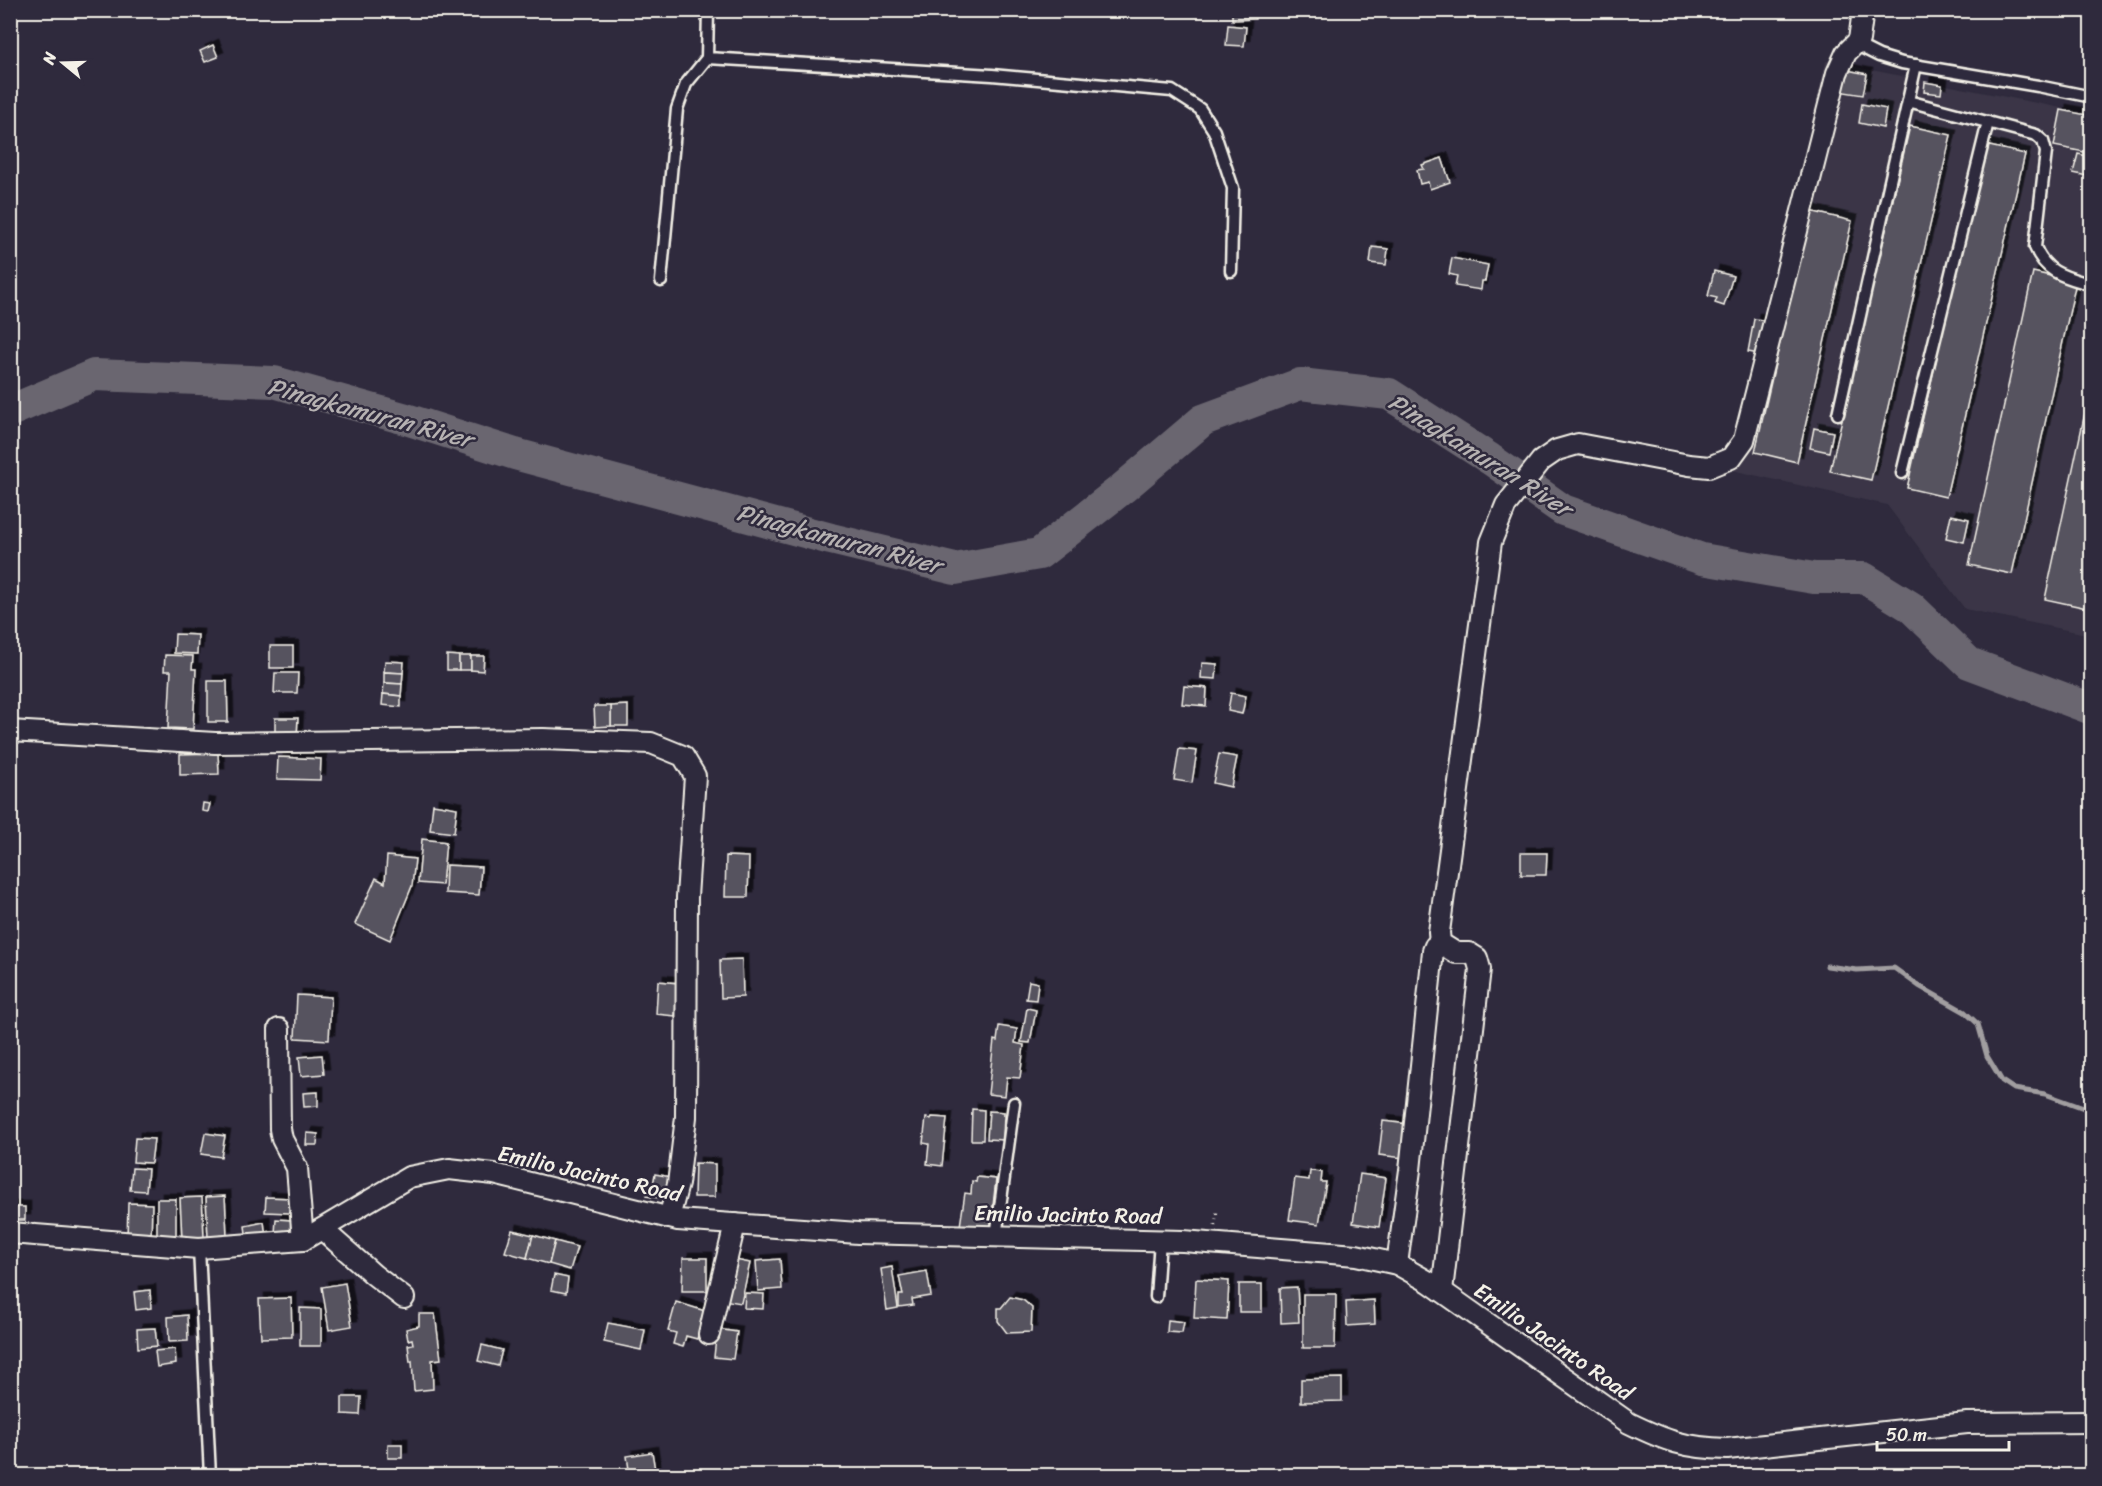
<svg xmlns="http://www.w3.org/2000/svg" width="2102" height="1486" font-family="Sriracha,sans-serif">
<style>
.built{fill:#3b3647}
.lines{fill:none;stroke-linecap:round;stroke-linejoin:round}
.stream{stroke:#a19ea0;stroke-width:5}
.river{stroke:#6a6670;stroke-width:32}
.building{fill:#56525f;stroke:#f4f1e8;stroke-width:1.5;filter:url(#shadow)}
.lane-casing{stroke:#f4f1e8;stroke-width:15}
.street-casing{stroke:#f4f1e8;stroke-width:24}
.path{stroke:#f4f1e8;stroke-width:3;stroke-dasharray:1.5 4.5;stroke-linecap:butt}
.lane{stroke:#2f2a3d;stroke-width:10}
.street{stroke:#2f2a3d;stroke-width:20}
.labels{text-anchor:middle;stroke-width:5;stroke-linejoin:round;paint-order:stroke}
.street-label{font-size:22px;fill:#f4f1e8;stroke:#2f2a3d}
.water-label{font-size:24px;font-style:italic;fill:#b6b2b2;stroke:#2f2a3d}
</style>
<defs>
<filter id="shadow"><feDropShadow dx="5.5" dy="-5.5" stdDeviation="0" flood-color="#0009"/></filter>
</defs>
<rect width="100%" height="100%" fill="#2f2a3d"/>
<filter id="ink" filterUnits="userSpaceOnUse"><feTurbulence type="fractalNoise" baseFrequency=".0167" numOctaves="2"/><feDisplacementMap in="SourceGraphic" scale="12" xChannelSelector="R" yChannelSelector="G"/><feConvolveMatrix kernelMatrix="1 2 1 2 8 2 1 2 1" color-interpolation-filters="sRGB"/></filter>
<g filter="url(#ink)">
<!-- built -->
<polygon class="built" points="1826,61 2091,114 2091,635 1965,609 1887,505 1732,470"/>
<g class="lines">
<!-- stream -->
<polyline class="stream" points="1827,966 1857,970 1894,968 1919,986 1965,1012 1978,1024 1987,1056 2002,1081 2014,1089 2045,1094 2092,1111"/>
<!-- river -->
<polyline class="river" points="10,411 94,375 274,382 406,419 515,454 831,539 955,569 1039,554 1123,488 1203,420 1300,384 1389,394 1490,459 1563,510 1702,559 1814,578 1864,578 1911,607 1969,663 2092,709"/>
</g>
<!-- building -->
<g class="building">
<polygon points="1232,10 1254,10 1255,19 1232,20"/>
<polygon points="1228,25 1246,27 1244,46 1226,45"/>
<polygon points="213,45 218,57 205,62 200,51"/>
<polygon points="1842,69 1867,74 1863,95 1838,91"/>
<polygon points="1925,82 1942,85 1941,94 1924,92"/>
<polygon points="1862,104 1886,109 1883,128 1859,123"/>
<polygon points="2061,110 2092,116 2092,143 2089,153 2054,146"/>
<polygon points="1910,126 1951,135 1871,480 1830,471"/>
<polygon points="1985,145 2025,154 1946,497 1907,488"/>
<polygon points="2078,154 2092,157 2092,177 2073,173"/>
<polygon points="1442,158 1450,182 1430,189 1428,182 1420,184 1417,170 1424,169 1422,165"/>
<polygon points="1810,211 1852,221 1797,462 1755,452"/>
<polygon points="1372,247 1388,249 1386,265 1370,263"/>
<polygon points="1452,258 1488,265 1485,281 1482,281 1481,290 1455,286 1457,276 1449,274"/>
<polygon points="1714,271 1733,276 1724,306 1715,303 1717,298 1708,296"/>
<polygon points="2033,272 2076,282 2012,574 1969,565"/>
<polygon points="1754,319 1770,321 1764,355 1748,352"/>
<polygon points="2092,380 2092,585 2087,608 2045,599"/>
<polygon points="1814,428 1833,432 1829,452 1810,448"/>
<polygon points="1951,515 1969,519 1964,542 1946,538"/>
<polygon points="175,634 198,635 197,654 174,653"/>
<rect x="270" y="646" width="23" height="22"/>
<polygon points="165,655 193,656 192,669 196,669 193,729 168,728 171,671 164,671"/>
<polygon points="447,655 459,656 459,670 447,670"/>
<rect x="459" y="656" width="12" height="14"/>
<polygon points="471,656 484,656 483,671 471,670"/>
<polygon points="385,661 404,662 403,673 384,672"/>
<polygon points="1202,663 1217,664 1216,679 1201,678"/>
<polygon points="384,672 403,673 402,684 384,683"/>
<polygon points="275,673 298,673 297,693 274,693"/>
<polygon points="208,681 227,681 228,722 208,722"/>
<polygon points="384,683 402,684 401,696 383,694"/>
<polygon points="1184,686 1207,688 1206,706 1182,704"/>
<polygon points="1231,693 1246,696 1242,714 1228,711"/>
<polygon points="383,694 401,696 401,707 382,705"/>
<polygon points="628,705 628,726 611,726 611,706"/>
<polygon points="594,706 611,706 611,726 595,727"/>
<polygon points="275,718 298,718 297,735 275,734"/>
<polygon points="1179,749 1197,751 1192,783 1174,780"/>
<polygon points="218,753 219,774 180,775 180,754"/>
<polygon points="1219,754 1237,757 1231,787 1213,783"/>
<polygon points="278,757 321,759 320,780 277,779"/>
<polygon points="203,803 210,804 208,812 202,811"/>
<polygon points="433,804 457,808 454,833 430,830"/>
<polygon points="422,839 446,842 442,885 418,883"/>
<polygon points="1521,853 1547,853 1546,875 1521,875"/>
<polygon points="387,856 415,859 412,886 390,940 355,924 376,878 385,883"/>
<polygon points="726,856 749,857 748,897 725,897"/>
<polygon points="446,865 481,867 479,895 445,893"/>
<polygon points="742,959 743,997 721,998 720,960"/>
<polygon points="658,981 678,983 675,1016 656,1014"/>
<polygon points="1029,981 1038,983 1036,1000 1026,999"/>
<polygon points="297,995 331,997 329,1040 295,1038"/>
<polygon points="1027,1008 1036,1010 1030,1043 1021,1042"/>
<polygon points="999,1026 1017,1029 1015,1043 1024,1045 1020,1078 1007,1077 1005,1096 988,1094 994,1040 997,1041"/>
<polygon points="322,1055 324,1074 301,1076 299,1057"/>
<polygon points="318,1092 318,1106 304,1107 303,1093"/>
<polygon points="972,1109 984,1110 983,1140 971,1140"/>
<polygon points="989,1111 1004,1112 1003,1140 987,1139"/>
<polygon points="932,1117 947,1118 942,1166 927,1164 929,1144 923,1143 926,1118 931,1119"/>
<polygon points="1383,1121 1408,1124 1404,1158 1379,1155"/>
<polygon points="205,1133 225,1136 221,1157 201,1154"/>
<polygon points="307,1133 318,1134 317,1145 306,1145"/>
<polygon points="135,1138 154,1139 151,1163 133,1162"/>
<polygon points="695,1163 715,1164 715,1197 694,1197"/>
<polygon points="132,1168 148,1169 146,1191 130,1190"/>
<polygon points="1310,1171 1322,1172 1321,1182 1326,1182 1319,1224 1289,1220 1295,1178 1309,1180"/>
<polygon points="655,1174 671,1177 666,1199 646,1196 648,1184 653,1185"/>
<polygon points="1360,1174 1386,1178 1379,1227 1353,1223"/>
<polygon points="977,1177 996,1179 990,1233 960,1226 965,1193 971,1194 972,1181 976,1182"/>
<polygon points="225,1196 227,1236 208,1237 206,1197"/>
<polygon points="202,1197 204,1237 182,1238 180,1198"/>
<polygon points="266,1197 290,1198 289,1213 265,1212"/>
<rect x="157" y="1199" width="19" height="39"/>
<polygon points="128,1203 152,1204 151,1238 127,1238"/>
<rect x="10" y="1207" width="15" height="13"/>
<polygon points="276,1219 291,1220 290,1235 275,1234"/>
<polygon points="264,1222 266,1237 247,1240 245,1226"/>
<polygon points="512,1230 533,1235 527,1258 505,1252"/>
<polygon points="533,1235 555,1241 549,1264 527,1258"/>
<polygon points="555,1241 577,1247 570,1270 549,1264"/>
<polygon points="683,1258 707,1258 707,1291 682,1291"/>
<polygon points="731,1259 750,1263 741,1303 723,1300"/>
<polygon points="780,1259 782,1289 758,1291 756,1261"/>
<polygon points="892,1267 898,1308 887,1310 881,1269"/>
<polygon points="927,1271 931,1296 912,1299 913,1305 899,1307 899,1295 903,1295 899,1276"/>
<polygon points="554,1275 568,1278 566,1293 551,1290"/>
<polygon points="1196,1279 1229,1281 1227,1320 1194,1318"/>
<polygon points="345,1283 352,1326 329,1330 322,1287"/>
<rect x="1239" y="1284" width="23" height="28"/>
<polygon points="1297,1287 1299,1322 1281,1323 1280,1288"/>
<polygon points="150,1290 151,1308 136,1310 134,1292"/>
<polygon points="745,1293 764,1294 763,1309 744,1308"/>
<polygon points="1303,1294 1336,1294 1335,1348 1303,1348"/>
<polygon points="1010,1297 1023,1300 1032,1308 1031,1332 1007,1333 998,1321 998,1308 1001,1308"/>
<polygon points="291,1298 292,1337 261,1338 259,1299"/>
<polygon points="1374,1300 1375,1324 1347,1326 1346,1302"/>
<polygon points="676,1302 705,1311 697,1339 686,1336 683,1347 673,1344 676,1333 668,1331"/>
<polygon points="300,1308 321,1309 321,1346 300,1346"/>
<polygon points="419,1314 435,1314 441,1359 432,1360 433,1389 414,1391 412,1361 410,1362 408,1345 413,1344 412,1339 408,1340 406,1329 419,1326"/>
<polygon points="187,1315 188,1341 169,1342 168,1317"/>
<polygon points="1168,1320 1184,1322 1182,1333 1167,1332"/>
<polygon points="608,1323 645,1330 641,1350 604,1342"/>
<polygon points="155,1328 157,1346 138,1348 137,1329"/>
<polygon points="717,1329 737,1332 733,1359 714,1357"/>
<polygon points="482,1345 502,1350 498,1366 478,1361"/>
<polygon points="175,1349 176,1364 157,1367 155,1351"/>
<polygon points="1342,1378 1342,1401 1301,1402 1301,1379"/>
<polygon points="342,1397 361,1397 360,1415 342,1414"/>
<rect x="388" y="1444" width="14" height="14"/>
<polygon points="652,1452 656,1476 630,1476 627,1456"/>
</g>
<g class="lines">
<!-- lane casing -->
<g class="lane-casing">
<g id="lane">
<polyline points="708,10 707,58 992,75 1172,91 1200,109 1214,131 1233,188 1231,271"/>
<polyline points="1859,40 1865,49 1879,56 1902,63 2038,86 2092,97"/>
<path d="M1908,101L2036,135L2043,141L2046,152L2035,247C2046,274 2066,277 2092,285"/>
<polyline points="661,281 677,109 686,84 707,58"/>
<polyline points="1838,414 1916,65"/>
<polyline points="1902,473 1988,122"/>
<polyline points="996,1237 1014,1103"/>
<polyline points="199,1248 210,1476"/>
<polyline points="1156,1297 1160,1240"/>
</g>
</g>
<!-- street casing -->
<g class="street-casing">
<g id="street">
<polyline points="10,731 215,743 543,739 651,743 683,756 695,776 687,897 686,1117 678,1184 669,1218"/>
<polyline points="279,1029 280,1129 282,1139 297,1168 303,1240"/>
<polyline points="322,1229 374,1275 404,1298"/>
<path d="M10,1233L199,1248L303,1240L409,1177L449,1169L494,1174L678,1220L858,1233L1183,1241L1356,1255L1397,1264L1429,1282L1629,1423C1666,1441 1685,1448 1727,1449L1967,1423L2092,1422"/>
<polyline points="1397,1264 1410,1170 1433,951 1435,946 1440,943"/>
<polyline points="1442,1291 1480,969 1477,958 1469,953 1456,953 1440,943 1439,932 1491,542 1506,505 1541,461 1557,450 1578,444 1689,465 1709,467 1731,458 1744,440 1837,73 1846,53 1859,40 1863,10"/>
<polyline points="709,1334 735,1224"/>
</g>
</g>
<!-- path -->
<polyline class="path" points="1215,1226 1217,1211"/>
<!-- lane -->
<use href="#lane" class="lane"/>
<!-- street -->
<use href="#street" class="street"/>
</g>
</g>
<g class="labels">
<!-- street labels -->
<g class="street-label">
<text transform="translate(590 1173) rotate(13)" y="8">Emilio Jacinto Road</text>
<text transform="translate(1068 1214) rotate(1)" y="8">Emilio Jacinto Road</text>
<text transform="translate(1554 1341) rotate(35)" y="8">Emilio Jacinto Road</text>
</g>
<!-- water labels -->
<g class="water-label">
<text transform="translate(370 413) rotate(15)" y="8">Pinagkamuran River</text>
<text transform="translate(1480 455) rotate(32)" y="8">Pinagkamuran River</text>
<text transform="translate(839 539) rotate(15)" y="8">Pinagkamuran River</text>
</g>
</g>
<!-- margin -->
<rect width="2102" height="1486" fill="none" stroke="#2f2a3d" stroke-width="36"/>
<rect x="18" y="18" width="2066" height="1450" fill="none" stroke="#f4f1e8" stroke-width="2" filter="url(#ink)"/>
<!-- north arrow -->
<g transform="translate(63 63) rotate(289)" stroke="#2f2a3d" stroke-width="4.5" paint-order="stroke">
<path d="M0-4.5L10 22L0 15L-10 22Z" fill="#f4f1e8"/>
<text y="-9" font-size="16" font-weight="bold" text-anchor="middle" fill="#f4f1e8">N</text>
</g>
<!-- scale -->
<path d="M1877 1441v9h132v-9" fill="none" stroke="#f4f1e8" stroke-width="3"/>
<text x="1886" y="1441" font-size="18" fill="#f4f1e8" stroke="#2f2a3d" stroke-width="4.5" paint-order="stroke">50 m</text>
</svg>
